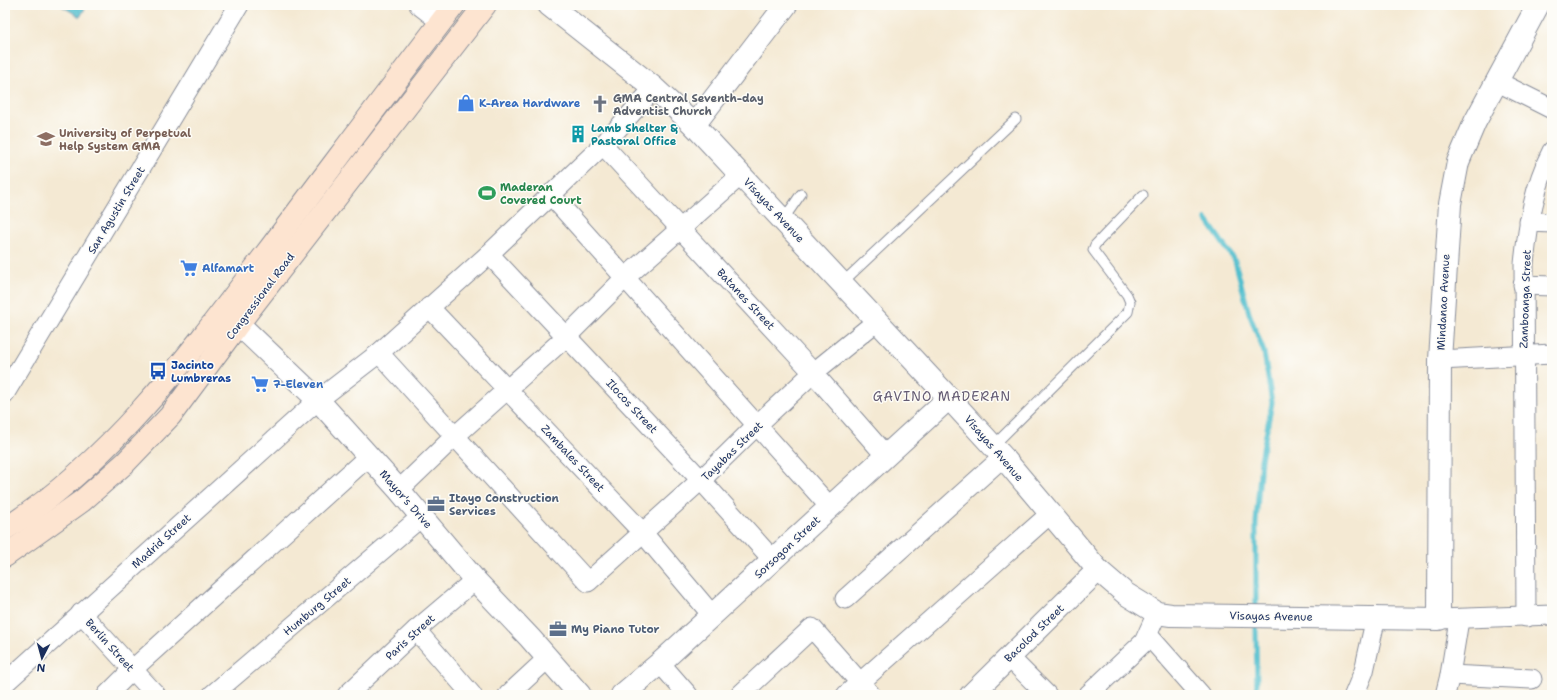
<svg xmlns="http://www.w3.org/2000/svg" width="1557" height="700" font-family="'Shantell Sans',sans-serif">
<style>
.water{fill:#53bfce;stroke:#377796}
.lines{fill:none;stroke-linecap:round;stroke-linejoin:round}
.stream{stroke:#53bfce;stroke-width:5}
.service-casing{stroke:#888c98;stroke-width:11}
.minor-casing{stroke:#888c98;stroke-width:21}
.tertiary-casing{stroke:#888c98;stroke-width:24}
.secondary-casing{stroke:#888c98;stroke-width:24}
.service{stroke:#fff;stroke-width:9}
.minor{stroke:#fff;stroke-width:19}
.tertiary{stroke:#fff;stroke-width:22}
.secondary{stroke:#fde4d0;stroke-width:22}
.labels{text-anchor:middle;stroke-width:3;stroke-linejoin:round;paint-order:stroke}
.worship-label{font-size:11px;font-weight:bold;fill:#5b616d;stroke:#fdfcf7;text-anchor:start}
.shop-label{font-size:11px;font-weight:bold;fill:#366cbe;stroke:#fdfcf7;text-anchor:start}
.culture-label{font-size:11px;font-weight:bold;fill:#0d838f;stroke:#fdfcf7;text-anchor:start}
.education-label{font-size:11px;font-weight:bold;fill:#785e54;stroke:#fdfcf7;text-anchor:start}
.leisure-label{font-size:11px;font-weight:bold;fill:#27864d;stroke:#fdfcf7;text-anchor:start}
.street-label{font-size:11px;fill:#1b2f5e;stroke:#fdfcf7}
.transit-label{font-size:11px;font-weight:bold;fill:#164399;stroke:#fdfcf7;text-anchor:start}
.service-label{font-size:11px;font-weight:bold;fill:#4e5e75;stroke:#fdfcf7;text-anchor:start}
.quarter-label{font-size:13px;letter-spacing:1px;fill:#645b73;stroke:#fdfcf7}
</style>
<rect width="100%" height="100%" fill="#fdfcf7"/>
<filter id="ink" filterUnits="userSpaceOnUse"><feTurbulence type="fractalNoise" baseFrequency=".025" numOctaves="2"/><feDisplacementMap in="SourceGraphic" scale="8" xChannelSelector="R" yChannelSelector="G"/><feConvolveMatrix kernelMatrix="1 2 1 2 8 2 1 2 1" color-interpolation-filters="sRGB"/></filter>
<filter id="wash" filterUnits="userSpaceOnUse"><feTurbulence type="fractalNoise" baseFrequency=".012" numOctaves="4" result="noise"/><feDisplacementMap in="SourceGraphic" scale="16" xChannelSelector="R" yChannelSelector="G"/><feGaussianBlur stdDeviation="0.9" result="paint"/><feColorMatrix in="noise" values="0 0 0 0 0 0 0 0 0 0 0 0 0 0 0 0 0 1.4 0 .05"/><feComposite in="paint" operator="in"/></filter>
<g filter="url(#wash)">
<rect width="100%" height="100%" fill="#f4e9d3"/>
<!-- water -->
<polygon class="water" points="60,5 87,5 80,17"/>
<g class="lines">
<!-- stream -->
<g class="stream">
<polyline points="1206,219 1235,261 1249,313 1264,352 1272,403 1261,460 1256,522 1256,606"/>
<polyline points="1256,626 1257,695"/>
</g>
</g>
</g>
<g filter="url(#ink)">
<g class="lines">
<!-- service casing -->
<g class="service-casing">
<g id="service">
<polyline points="783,220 801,194"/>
<polyline points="842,283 1016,119"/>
<polyline points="993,446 1128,312 1130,302 1127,295 1093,250 1095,245 1143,195"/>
</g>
</g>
<!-- minor casing -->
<g class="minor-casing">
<g id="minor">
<polyline points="419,5 441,22"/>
<polyline points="1496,81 1552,109"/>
<polyline points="603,145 808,367 886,456"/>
<polyline points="550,194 830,507"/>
<polyline points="1529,222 1552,223"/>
<polyline points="489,254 701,480 773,560"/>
<polyline points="1523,285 1552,286"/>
<polyline points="429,307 643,533 712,615"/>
<polyline points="379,353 588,582 701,480 758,424 813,373 877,321"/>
<polyline points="1440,360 1552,354"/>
<polyline points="5,393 239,5"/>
<polyline points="399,490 454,437 567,336 626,277 741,175"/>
<polyline points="845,599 1003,457"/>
<polyline points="81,613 156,695"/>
<path d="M1526,617L1524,264C1528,225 1534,186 1552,151"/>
<polyline points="1439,619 1552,615"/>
<polyline points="416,630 472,695"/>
<polyline points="1148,635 1201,695"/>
<polyline points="1009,657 1047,695"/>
<polyline points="660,663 688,695"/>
<polyline points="1450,675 1532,679"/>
<polyline points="5,683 318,400 379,353 489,254 603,145 654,88"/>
<polyline points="107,695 132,670 369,456"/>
<polyline points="212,695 421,517"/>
<polyline points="347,695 416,630 475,580"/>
<polyline points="508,695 547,659"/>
<polyline points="740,695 812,628 871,695"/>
<polyline points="846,695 1050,514"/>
<polyline points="1088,695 1144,642 1157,613"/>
<polyline points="1354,695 1364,671 1376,617"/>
<polyline points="1445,695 1450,675 1459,620"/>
</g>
</g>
<!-- tertiary casing -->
<g class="tertiary-casing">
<g id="tertiary">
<polyline points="549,5 654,88 694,125 949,398 1003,457 1098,570 1126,594 1157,613 1171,615 1439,619 1440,360 1450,204 1458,162 1475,122 1538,5"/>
<polyline points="694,125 786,5"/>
<polyline points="225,311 318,400 399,490 475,580 530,638 580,695"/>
<polyline points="622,695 660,663 949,398"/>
<polyline points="971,695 1098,570"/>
</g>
</g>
<!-- secondary casing -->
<g class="secondary-casing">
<g id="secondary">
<path d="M5,529C110,463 191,353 265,255C328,172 390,88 454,5"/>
<polyline points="5,556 82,501 125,463 170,416 239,323 485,5"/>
</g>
</g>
<!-- service -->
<use href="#service" class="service"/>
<!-- minor -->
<use href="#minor" class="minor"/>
<!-- tertiary -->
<use href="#tertiary" class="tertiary"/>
<!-- secondary -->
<use href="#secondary" class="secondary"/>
</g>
</g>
<!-- icons -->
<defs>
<g id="shop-bare" transform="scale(1.38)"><path d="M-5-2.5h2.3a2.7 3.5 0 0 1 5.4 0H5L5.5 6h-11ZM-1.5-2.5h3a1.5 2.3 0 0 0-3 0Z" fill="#3f7fe0" stroke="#fdfcf7" stroke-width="2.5" paint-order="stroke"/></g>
<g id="church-bare" transform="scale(1.38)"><path d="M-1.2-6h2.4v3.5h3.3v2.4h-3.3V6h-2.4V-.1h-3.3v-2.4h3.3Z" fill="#6b7280" stroke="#fdfcf7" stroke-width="2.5" paint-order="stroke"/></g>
<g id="building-bare" transform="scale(1.38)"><path d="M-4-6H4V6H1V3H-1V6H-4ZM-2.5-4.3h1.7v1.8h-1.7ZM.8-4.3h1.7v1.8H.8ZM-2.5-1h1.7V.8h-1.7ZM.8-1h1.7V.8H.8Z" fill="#0f9aa8" stroke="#fdfcf7" stroke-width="2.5" paint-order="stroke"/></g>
<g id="university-bare" transform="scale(1.38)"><path d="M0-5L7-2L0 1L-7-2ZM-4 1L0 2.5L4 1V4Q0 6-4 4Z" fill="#8d6e63" stroke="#fdfcf7" stroke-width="2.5" paint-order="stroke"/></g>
<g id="stadium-bare" transform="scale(1.38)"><path d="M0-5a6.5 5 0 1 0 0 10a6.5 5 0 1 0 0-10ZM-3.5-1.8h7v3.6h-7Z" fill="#2e9e5b" stroke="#fdfcf7" stroke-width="2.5" paint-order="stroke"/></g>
<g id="supermarket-bare" transform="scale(1.38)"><path d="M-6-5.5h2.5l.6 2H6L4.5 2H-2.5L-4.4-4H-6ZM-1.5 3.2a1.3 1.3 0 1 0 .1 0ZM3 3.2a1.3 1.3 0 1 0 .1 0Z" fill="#3f7fe0" stroke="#fdfcf7" stroke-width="2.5" paint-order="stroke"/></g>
<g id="bus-bare" transform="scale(1.38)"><path d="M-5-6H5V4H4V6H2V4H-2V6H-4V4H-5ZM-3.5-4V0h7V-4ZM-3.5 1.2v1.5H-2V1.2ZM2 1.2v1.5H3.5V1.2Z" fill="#1a4fb4" stroke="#fdfcf7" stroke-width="2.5" paint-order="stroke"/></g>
<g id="office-bare" transform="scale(1.38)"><path d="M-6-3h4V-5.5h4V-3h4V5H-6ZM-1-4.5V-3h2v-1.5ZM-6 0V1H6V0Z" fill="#5c6f8a" stroke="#fdfcf7" stroke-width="2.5" paint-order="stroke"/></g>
</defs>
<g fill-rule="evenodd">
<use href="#shop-bare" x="466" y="103"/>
<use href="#church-bare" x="600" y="104"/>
<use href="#building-bare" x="578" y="134"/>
<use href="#university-bare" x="46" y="139"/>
<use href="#stadium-bare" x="487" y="193"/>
<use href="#supermarket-bare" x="189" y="268"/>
<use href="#bus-bare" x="158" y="371"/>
<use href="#supermarket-bare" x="260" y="384"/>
<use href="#office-bare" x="436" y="504"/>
<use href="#office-bare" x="558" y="629"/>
</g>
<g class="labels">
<!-- worship labels -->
<g class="worship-label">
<text x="613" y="102">GMA Central Seventh-day<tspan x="613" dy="13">Adventist Church</tspan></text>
</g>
<!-- shop labels -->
<g class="shop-label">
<text x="479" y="107">K-Area Hardware</text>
<text x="202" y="272">Alfamart</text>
<text x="273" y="388">7-Eleven</text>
</g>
<!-- culture labels -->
<g class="culture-label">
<text x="591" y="132">Lamb Shelter &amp;<tspan x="591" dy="13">Pastoral Office</tspan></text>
</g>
<!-- education labels -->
<g class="education-label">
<text x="59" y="137">University of Perpetual<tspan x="59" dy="13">Help System GMA</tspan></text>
</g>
<!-- leisure labels -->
<g class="leisure-label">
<text x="500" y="191">Maderan<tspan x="500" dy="13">Covered Court</tspan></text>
</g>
<!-- street labels -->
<g class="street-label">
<text transform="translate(116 210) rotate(-59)" y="4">San Agustin Street</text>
<text transform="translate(774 210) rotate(47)" y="4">Visayas Avenue</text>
<text transform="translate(260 296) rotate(-53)" y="4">Congressional Road</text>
<text transform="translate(746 299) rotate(47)" y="4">Batanes Street</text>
<text transform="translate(1525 299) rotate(-88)" y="4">Zamboanga Street</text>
<text transform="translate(1443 302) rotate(-87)" y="4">Mindanao Avenue</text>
<text transform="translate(632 406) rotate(47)" y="4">Ilocos Street</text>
<text transform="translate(994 448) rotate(49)" y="4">Visayas Avenue</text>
<text transform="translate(732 451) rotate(-44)" y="4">Tayabas Street</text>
<text transform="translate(573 458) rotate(47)" y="4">Zambales Street</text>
<text transform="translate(406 499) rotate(49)" y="4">Mayor's Drive</text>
<text transform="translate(161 541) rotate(-42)" y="4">Madrid Street</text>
<text transform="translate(787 547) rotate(-43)" y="4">Sorsogon Street</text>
<text transform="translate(317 606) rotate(-40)" y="4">Humburg Street</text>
<text transform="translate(1271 616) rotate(1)" y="4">Visayas Avenue</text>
<text transform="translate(1034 633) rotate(-44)" y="4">Bacolod Street</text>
<text transform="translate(410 637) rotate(-42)" y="4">Paris Street</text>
<text transform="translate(110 645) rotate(48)" y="4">Berlin Street</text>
</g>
<!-- transit labels -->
<g class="transit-label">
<text x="171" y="369">Jacinto<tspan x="171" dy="13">Lumbreras</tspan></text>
</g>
<!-- service labels -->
<g class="service-label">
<text x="449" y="502">Itayo Construction<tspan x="449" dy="13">Services</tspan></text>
<text x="571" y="633">My Piano Tutor</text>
</g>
<!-- quarter labels -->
<g class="quarter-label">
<text x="942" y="401">GAVINO MADERAN</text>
</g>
</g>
<!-- margin -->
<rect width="1557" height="700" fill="none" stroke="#fdfcf7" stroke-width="20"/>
<!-- north arrow -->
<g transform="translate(42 658) rotate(186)" stroke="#fdfcf7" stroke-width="3" paint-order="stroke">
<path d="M0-3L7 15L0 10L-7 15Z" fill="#1b2f5e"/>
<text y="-6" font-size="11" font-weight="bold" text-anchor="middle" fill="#1b2f5e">N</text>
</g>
</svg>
